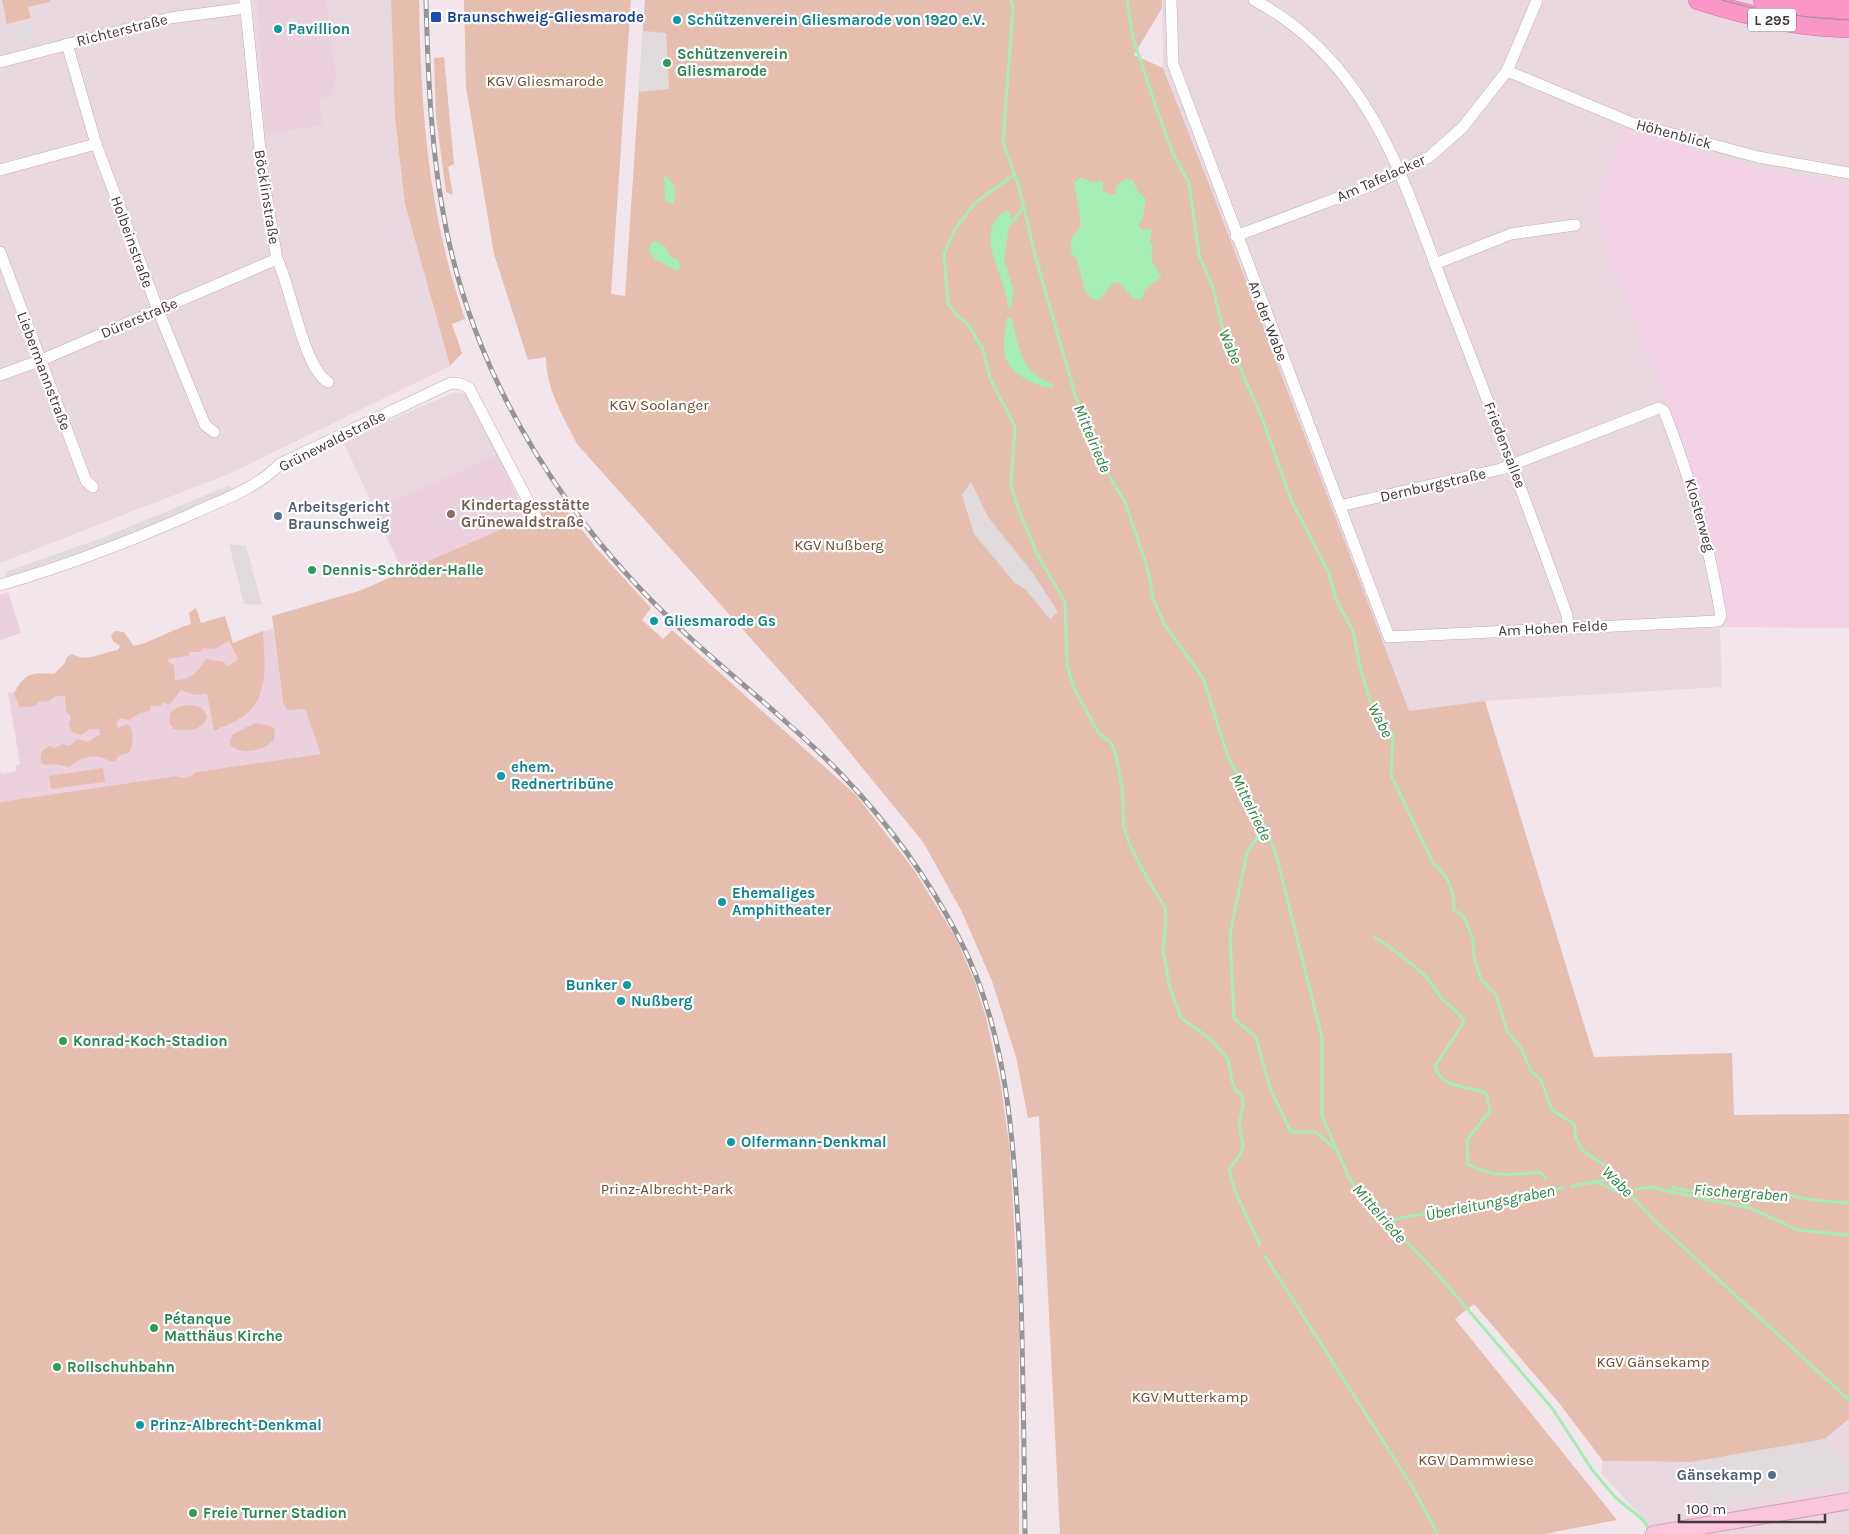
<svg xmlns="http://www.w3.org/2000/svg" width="1849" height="1534" font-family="Karla,sans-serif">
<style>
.residential{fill:#ead8e1}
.commercial{fill:#f4d2e6}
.education{fill:#ebd1dd}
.green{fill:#e5beb0;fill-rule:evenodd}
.parking{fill:#e1dbde}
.water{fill:#a4edb5}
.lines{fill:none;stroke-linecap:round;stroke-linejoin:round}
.stream{stroke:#a4edb5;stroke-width:3}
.minor-casing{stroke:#c0acb7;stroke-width:12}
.secondary-casing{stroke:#d79cb6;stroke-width:18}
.primary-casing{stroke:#df68a2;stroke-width:20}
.minor{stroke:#fff;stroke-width:11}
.secondary{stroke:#fcc6dd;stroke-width:16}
.primary{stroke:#fa97c6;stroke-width:19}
.tram{stroke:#959595;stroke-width:1}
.rail-casing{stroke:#959595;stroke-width:5}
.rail{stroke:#fff;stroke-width:3;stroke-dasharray:9;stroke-linecap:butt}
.transit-dot{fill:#1a4fb4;stroke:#fff;stroke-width:2}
.culture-dot{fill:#0f9aa8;stroke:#fff;stroke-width:2}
.leisure-dot{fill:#2e9e5b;stroke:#fff;stroke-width:2}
.education-dot{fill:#8d6e63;stroke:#fff;stroke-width:2}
.service-dot{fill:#5c6f8a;stroke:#fff;stroke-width:2}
.labels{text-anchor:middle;stroke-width:4.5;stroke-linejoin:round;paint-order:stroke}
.shield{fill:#fff;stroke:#7d7278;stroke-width:1}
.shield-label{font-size:14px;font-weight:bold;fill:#45363e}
.transit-label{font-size:15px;font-weight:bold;fill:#164399;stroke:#fff;text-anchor:start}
.culture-label{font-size:15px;font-weight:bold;fill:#0d838f;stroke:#fff;text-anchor:start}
.street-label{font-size:15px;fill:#45363e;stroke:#fff}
.leisure-label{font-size:15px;font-weight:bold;fill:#27864d;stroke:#fff;text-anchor:start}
.park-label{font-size:15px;fill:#744b2b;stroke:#fff}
.education-label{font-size:15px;font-weight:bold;fill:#785e54;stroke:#fff;text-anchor:start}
.service-label{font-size:15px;font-weight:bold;fill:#4e5e75;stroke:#fff;text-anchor:start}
.water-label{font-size:16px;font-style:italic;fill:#2a8640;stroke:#fff}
</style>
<rect width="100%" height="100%" fill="#f2e6ec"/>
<!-- residential -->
<g class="residential">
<polygon points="0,0 391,0 395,117 405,204 450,366 231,473 0,563"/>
<polygon points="1162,0 1849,0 1849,186 1752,167 1598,202 1606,248 1684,445 1705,507 1730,627 1720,628 1722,687 1485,701 1409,712 1331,509 1209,184 1163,68"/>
<polygon points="455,392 465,393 469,396 498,454 374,509 343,441"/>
<polygon points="1849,1419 1849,1534 1657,1534 1601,1473 1603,1461 1692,1462 1825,1439"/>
</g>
<!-- commercial -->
<polygon class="commercial" points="1623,128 1752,167 1849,186 1849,628 1730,627 1705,507 1684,445 1606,248 1598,202"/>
<!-- education -->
<g class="education">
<polygon points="257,0 326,0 336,76 333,96 319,98 323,125 265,134"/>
<polygon points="498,454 527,518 403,572 374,509"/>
<polygon points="8,592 21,633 0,640 0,595"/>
<polygon points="226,621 233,643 273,628 283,702 318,698 332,753 196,772 191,776 182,778 176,776 0,802 0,770 1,774 16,771 16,765 20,764 8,693 43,689"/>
</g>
<!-- green -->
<g class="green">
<polygon points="2,0 50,0 50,2 28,7 31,18 7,24"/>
<path d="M391,0H419C421,112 428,212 465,319L452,324L462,353L450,366L405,204L395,118Z"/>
<path d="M464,0H631L611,294L625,296L645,0H1162V8L1134,55L1163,68L1209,184L1409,711L1485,701L1594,1057L1732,1053L1734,1115L1849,1114V1419L1825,1439L1692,1462L1603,1461L1559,1403L1474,1304L1455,1319L1617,1520L1544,1534H1060L1039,1116L1028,1118L1016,1057L992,981L961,910L923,842L820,716L577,444C563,416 546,389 546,357L528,360L494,254L466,87Z"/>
<polygon points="444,57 454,164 448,167 453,195 446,192 436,117 434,58"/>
<path d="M560,501L596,548L651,608L642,620L663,639L672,630L856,795L914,870L956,938L974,980L986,1017L1000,1080L1010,1150L1019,1318V1534H0V802L176,776C184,779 189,778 196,772L321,754L305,709L287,710L283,702L272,616L359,591L527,518Z"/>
<path d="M196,608L201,623L225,616L233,643L263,631C264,660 271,699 242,717C234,723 224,726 214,731L207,694L194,695L181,690L169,705L164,702L160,706H151L150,711L140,713L129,720L120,718L116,723L118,728L128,724C135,732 133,745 129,753L120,755L115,761C108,762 106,758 99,757C88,754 77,761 69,767L55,764L45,765L41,763C40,753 41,750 50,746L55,748L63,744L70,746L77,739L88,742L100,734L99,729H90L81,735L72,732L69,724L71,716L66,712L65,696H56L48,702L39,701L36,706L20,707L14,694C24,673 32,672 54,674L65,663L67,657L72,654C88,663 103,652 118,650L120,646L113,641L111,635L115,631L124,632L134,646C153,642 170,630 191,624L189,613ZM229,641L238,659L228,667L224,662L206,659C197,672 192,680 175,680L174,665L169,663L168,659L188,656L190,652H200L203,648L215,649Z"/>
<path d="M189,705C198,706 204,707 207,717C203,731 187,731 174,729L169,723L170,713L178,707Z"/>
<path d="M255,723L271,726L275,730L274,740C264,750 244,756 231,746L230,741L233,734Z"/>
<polygon points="103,768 105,782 51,789 49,776"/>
</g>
<!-- parking -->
<g class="parking">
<polygon points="232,1 233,4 108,29 0,58 0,55 107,26"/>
<polygon points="32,24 35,37 31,41 13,45 10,30"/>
<polygon points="643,31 666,33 669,89 638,92"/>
<polygon points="971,482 988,517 1032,572 1058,612 1050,619 1025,589 1015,583 974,534 962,495"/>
<polygon points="230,485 233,491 99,547 7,579 5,572 102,538"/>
<polygon points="229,544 246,546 262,605 244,604"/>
<polygon points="1825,1439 1849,1468 1849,1482 1701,1507 1692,1462"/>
</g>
<!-- water -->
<g class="water">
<polygon points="666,176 675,187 674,204 665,201 664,177"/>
<path d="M1081,177L1092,182L1103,181L1102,190L1110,195L1116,194V187L1123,180L1132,179L1138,192L1146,199L1143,217L1138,225L1143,230L1152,229L1150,241L1153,247C1149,260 1154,266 1162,276L1144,291L1143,298L1139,300L1132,298C1115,274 1115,281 1099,300L1092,299L1085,291L1077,260L1071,253V238L1080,228V216L1074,183Z"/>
<path d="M1007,210L1010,212L1012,222L1009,227L1004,259L1013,289L1011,309L1008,308C1008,277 969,232 1007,210Z"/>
<polygon points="655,241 665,246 671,257 678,260 681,269 676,271 655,259 649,251 651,244"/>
<path d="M1007,317L1011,318C1014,323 1013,328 1015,333C1021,358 1027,375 1053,384V387C1037,389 1010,373 1005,357C1003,350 1005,324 1007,317Z"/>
</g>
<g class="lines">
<!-- stream -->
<g class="stream">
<polyline points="1011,0 1013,8 1003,142 1019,187 1035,255 1076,398 1098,458 1125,502 1148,570 1153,598 1164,624 1203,678 1228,757 1265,827 1276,854 1322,1038 1322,1116 1349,1178 1368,1203 1434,1270 1482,1326 1552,1408 1593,1471 1616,1498 1642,1519 1651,1531"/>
<path d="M1127,0L1133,38L1157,110L1173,154L1189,183L1199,255L1213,288L1222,326L1262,418L1292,502L1328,571L1336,600L1353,631L1360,666L1370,701L1393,736L1391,775L1433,863C1449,876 1454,890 1454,910L1464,917L1473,939L1474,957L1481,979L1496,995L1507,1031L1521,1048L1531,1071L1541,1080L1552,1110L1574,1124L1576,1139L1583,1151L1610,1169L1620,1184L1655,1221L1849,1400"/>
<polyline points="1015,174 975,203 955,229 944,254 948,303 956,315 967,323 983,349 990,378 1015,427 1011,483 1016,503 1037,554 1065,602 1067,665 1074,688 1098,732 1112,744 1116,756 1122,787 1124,827 1129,843 1149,882 1165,907 1166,921 1163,951 1170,988 1181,1018 1209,1038 1228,1059 1232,1081 1235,1089 1242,1096 1243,1106 1239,1123 1243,1145 1241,1153 1229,1170 1235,1191 1260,1245"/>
<polyline points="1012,222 1023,208"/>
<polyline points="1265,827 1247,852 1230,934 1234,1018 1256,1038 1271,1091 1291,1132 1316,1132 1334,1148"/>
<path d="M1375,938C1386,943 1419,969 1428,979C1433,985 1437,993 1442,999C1449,1006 1460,1012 1464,1022L1435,1066C1440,1089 1467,1085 1486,1093L1490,1111L1467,1140L1468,1164C1492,1178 1514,1175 1541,1172L1546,1179"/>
<polyline points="1596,1182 1616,1191 1626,1193"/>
<polyline points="1572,1186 1605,1180 1615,1176"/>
<polyline points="1636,1189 1651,1187 1672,1192 1673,1187 1683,1190 1787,1195 1812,1200 1849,1203"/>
<polyline points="1672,1192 1750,1208 1798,1230 1849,1235"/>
<polyline points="1388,1222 1401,1218 1563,1188"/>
<polyline points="1265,1256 1413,1488 1438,1534"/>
</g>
<!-- minor casing -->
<g class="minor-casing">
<g id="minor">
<path d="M245,0L262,170L277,259C291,287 304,369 328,382"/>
<path d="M1171,0L1173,64L1389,637L1718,621L1721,616C1709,544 1691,479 1664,411L1659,408L1501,469L1339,506"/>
<path d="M1254,0C1291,20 1325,50 1350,84C1396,146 1419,222 1446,293C1488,400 1528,507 1567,615L1568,627"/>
<polyline points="67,44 96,144 158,310 205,425 214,432"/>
<polyline points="0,62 170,18 246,8"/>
<polyline points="1507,71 1632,123 1758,157 1849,173"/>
<polyline points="0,170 96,144"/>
<polyline points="1236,236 1372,185 1429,157 1462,128 1507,71 1537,0"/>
<polyline points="0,252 86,481 93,487"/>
<polyline points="1435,264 1511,234 1575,225"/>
<polyline points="0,375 39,361 277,259"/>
<path d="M0,585C66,566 131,541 194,513C224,499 257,488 280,464L451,383L461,384L469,388L539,522"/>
</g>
</g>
<!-- secondary casing -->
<g class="secondary-casing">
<polyline id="secondary" points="1654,1534 1849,1501"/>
</g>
<!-- primary casing -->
<g class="primary-casing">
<g id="primary">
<path d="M1698,0C1747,16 1797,27 1849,28"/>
<polyline points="1763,0 1797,6 1849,9"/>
</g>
</g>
<!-- minor -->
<use href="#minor" class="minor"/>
<!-- secondary -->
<use href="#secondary" class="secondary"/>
<!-- primary -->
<use href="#primary" class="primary"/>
<!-- tram -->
<path class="tram" d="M1722,0C1764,12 1805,18 1849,20"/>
<!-- rail casing -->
<g class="rail-casing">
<path id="rail" d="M426,0C428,78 431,156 447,233C480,391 570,527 687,635C738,682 794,725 842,775C887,822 928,878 958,936C1007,1029 1013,1136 1019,1239C1023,1338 1024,1436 1025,1534"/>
</g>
<!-- rail -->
<use href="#rail" class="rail"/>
</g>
<!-- markers -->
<rect class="transit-dot" x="430" y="11" width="12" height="12" rx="2.5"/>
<g class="culture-dot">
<circle cx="677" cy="20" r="5"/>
<circle cx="278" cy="29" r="5"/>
<circle cx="654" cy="621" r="5"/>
<circle cx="501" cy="776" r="5"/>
<circle cx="722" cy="902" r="5"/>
<circle cx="627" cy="985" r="5"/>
<circle cx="621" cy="1001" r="5"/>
<circle cx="731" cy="1142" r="5"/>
<circle cx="140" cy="1425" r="5"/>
</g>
<g class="leisure-dot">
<circle cx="667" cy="63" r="5"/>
<circle cx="312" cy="570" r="5"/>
<circle cx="63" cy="1041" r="5"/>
<circle cx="154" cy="1328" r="5"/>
<circle cx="57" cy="1367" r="5"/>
<circle cx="193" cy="1513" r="5"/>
</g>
<circle class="education-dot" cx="451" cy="514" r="5"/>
<g class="service-dot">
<circle cx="278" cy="516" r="5"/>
<circle cx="1772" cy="1475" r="5"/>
</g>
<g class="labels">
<!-- shield labels -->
<rect class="shield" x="1748" y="8.5" width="48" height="23" rx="4"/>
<g class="shield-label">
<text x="1772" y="25">L 295</text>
</g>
<!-- transit labels -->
<g class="transit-label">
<text x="447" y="22">Braunschweig-Gliesmarode</text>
</g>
<!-- culture labels -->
<g class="culture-label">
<text x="687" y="25">Schützenverein Gliesmarode von 1920 e.V.</text>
<text x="288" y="34">Pavillion</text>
<text x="664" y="626">Gliesmarode Gs</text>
<text x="511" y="772">ehem.<tspan x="511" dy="17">Rednertribüne</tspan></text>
<text x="732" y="898">Ehemaliges<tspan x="732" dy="17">Amphitheater</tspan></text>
<text x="617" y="990" text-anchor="end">Bunker</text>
<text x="631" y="1006">Nußberg</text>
<text x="741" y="1147">Olfermann-Denkmal</text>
<text x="150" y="1430">Prinz-Albrecht-Denkmal</text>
</g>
<!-- street labels -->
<g class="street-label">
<text transform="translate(122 30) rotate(-14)" y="5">Richterstraße</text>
<text transform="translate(1674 134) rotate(15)" y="5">Höhenblick</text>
<text transform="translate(1381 178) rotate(-24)" y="5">Am Tafelacker</text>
<text transform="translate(267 197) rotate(81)" y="5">Böcklinstraße</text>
<text transform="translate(132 242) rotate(70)" y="5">Holbeinstraße</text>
<text transform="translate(139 318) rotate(-23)" y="5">Dürerstraße</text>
<text transform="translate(1268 321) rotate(69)" y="5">An der Wabe</text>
<text transform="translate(44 371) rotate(69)" y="5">Liebermannstraße</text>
<text transform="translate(332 441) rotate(-27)" y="5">Grünewaldstraße</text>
<text transform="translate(1505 445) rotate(69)" y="5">Friedensallee</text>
<text transform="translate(1433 485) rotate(-13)" y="5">Dernburgstraße</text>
<text transform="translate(1700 515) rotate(74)" y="5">Klosterweg</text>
<text transform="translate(1553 628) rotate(-3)" y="5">Am Hohen Felde</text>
</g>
<!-- leisure labels -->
<g class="leisure-label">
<text x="677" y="59">Schützenverein<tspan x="677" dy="17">Gliesmarode</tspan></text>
<text x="322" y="575">Dennis-Schröder-Halle</text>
<text x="73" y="1046">Konrad-Koch-Stadion</text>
<text x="164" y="1324">Pétanque<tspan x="164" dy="17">Matthäus Kirche</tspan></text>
<text x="67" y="1372">Rollschuhbahn</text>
<text x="203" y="1518">Freie Turner Stadion</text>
</g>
<!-- park labels -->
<g class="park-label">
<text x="545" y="86">KGV Gliesmarode</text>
<text x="659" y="410">KGV Soolanger</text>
<text x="839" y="550">KGV Nußberg</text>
<text x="667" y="1194">Prinz-Albrecht-Park</text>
<text x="1653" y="1367">KGV Gänsekamp</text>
<text x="1190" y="1402">KGV Mutterkamp</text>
<text x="1476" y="1465">KGV Dammwiese</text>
</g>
<!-- education labels -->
<g class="education-label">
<text x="461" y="510">Kindertagesstätte<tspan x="461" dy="17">Grünewaldstraße</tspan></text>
</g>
<!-- service labels -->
<g class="service-label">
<text x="288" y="512">Arbeitsgericht<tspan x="288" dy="17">Braunschweig</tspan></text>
<text x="1762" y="1480" text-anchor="end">Gänsekamp</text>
</g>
<!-- water labels -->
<g class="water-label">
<text transform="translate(1231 346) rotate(67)" y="6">Wabe</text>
<text transform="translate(1093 438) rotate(67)" y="6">Mittelriede</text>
<text transform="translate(1381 720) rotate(63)" y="6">Wabe</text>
<text transform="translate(1252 807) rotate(64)" y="6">Mittelriede</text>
<text transform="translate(1618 1181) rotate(45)" y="6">Wabe</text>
<text transform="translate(1741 1192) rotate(4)" y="6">Fischergraben</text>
<text transform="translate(1490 1202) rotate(-11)" y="6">Überleitungsgraben</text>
<text transform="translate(1380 1213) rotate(49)" y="6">Mittelriede</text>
</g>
</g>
<!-- scale -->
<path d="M1679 1514v8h146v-8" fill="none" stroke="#45363e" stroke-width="2.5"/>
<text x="1686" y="1514" font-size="15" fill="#45363e" stroke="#ffffff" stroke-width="4" paint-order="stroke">100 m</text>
</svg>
